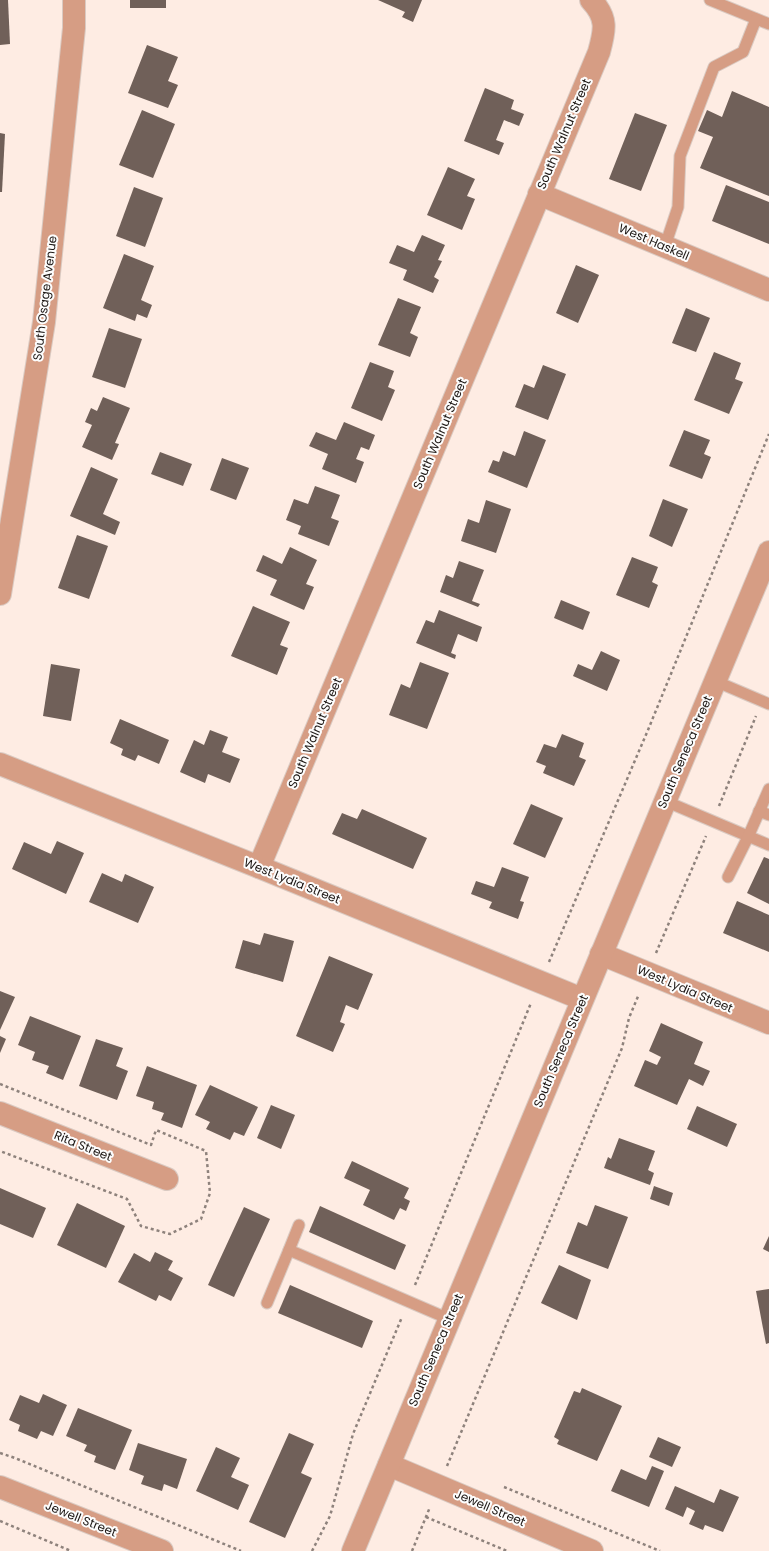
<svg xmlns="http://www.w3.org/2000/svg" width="769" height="1551" font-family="Poppins,sans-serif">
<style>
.building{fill:#706059}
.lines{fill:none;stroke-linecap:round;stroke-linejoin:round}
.service-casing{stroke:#dacac2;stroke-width:13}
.minor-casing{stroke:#dacac2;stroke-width:24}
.tertiary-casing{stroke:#dacac2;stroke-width:24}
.path{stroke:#8e827c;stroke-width:2.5;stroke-dasharray:3 3;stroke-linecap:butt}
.service{stroke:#d69d84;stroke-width:11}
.minor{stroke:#d69d84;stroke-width:22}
.tertiary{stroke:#d69d84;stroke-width:22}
.labels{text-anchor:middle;stroke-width:4;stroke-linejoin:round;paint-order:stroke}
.street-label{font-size:12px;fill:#1b1512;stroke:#fdfdfd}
</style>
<rect width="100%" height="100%" fill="#feece3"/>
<!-- building -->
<g class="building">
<polygon points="0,0 8,0 10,44 0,45"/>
<rect x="130" y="0" width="36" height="8"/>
<polygon points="378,0 422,0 413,22 402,17 405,12"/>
<polygon points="147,45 178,57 168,81 178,85 168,108 128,93"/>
<polygon points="485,88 514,100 511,109 524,114 519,126 504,120 496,140 504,143 499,155 464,141"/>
<polygon points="732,91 769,107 769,196 700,168 713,137 698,131 707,110 722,117"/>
<polygon points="142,110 175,124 153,178 119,165"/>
<polygon points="635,113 667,125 641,191 609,179"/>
<polygon points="0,133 5,134 2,192 0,192"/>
<polygon points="448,167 475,179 467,196 475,199 462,230 427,215"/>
<polygon points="726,185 769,202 769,244 712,221"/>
<polygon points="134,187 163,198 145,247 116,236"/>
<polygon points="422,235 445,245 438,260 442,261 434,277 439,280 433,293 403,280 407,270 389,263 397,245 414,252"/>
<polygon points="124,254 154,266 141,300 152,305 147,318 137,314 135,321 103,308"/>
<polygon points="576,265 599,275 578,323 556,313"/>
<polygon points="398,298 421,307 410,333 418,337 410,357 378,345"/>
<polygon points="686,308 710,318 696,352 672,343"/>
<polygon points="109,328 142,339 125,388 92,377"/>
<polygon points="714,352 741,363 735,379 743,382 729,414 694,400"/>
<polygon points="370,362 394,371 388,387 395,390 382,421 351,408"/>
<polygon points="543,365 566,374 548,420 515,407 524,384 534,388"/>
<polygon points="103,397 130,408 115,443 119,444 112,460 82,447 92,425 85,422 91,408 97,411"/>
<polygon points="344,422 375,435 369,450 361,447 356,459 364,462 356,483 322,469 328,454 309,446 316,432 336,440"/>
<polygon points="684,430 710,440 704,454 711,457 702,479 669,466"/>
<polygon points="524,431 546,440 527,488 488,472 493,460 499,462 503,451 515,456"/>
<polygon points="160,452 192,464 183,486 151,474"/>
<polygon points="222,458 249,468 236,500 210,490"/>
<polygon points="91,467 118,479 103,514 120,522 115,535 70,516"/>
<polygon points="315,486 340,495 331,518 339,521 329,546 298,534 301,526 286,520 294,499 308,504"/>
<polygon points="663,499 688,509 672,547 649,536"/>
<polygon points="486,500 511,509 496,553 461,541 468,519 479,523"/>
<polygon points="77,535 108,546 89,599 58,588"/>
<polygon points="290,547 317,560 306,584 314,587 304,610 270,595 277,580 256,571 263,555 282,564"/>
<polygon points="632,557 658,567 652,582 658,585 649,608 616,595"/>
<polygon points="459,561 484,570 472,601 480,604 478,607 440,592 446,575 453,578"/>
<polygon points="561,600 590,612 583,630 554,618"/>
<polygon points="253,606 290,622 280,645 288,648 277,675 231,656"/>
<polygon points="439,610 482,627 477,642 458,634 451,653 456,655 455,659 416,643 426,620 434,623"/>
<polygon points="601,651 620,660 607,691 573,676 578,664 592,670"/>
<polygon points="420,662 449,673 427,729 389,715 401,684 410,688"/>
<polygon points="51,664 80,669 71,721 43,716"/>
<polygon points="120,719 169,740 159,764 138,755 135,761 121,755 123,749 110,743"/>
<polygon points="210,730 228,737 222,752 240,759 230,783 208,774 205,783 180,772 194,740 204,745"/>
<polygon points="562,734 584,743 579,757 586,760 574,786 543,773 546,766 536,762 544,744 556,748"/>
<polygon points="531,804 563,818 545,858 513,844"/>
<polygon points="362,809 427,838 413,869 332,834 342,813 357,819"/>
<polygon points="57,841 84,853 66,894 12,869 24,842 51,854"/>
<polygon points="764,857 769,859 769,904 747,893"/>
<polygon points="502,867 529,877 520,901 524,902 518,919 489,908 492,902 471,894 476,881 494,887"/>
<polygon points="102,873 122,882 125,874 154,887 138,923 89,902"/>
<polygon points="737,901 769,915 769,952 723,933"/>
<polygon points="264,933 294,941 283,982 235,968 243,940 260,945"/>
<polygon points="329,956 373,974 358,1010 346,1005 340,1022 345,1024 333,1052 296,1036"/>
<polygon points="0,991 15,997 0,1030"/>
<polygon points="30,1016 81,1036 63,1080 46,1073 49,1066 32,1060 35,1052 18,1045"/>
<polygon points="661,1023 703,1042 694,1064 710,1071 703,1086 689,1079 677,1105 634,1086 645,1060 657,1065 661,1057 649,1051"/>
<polygon points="0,1036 6,1039 0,1053"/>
<polygon points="96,1039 123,1048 116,1066 128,1071 117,1100 79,1086"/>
<polygon points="147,1066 197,1085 182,1128 161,1120 164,1113 152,1109 154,1102 136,1096"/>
<polygon points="210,1085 258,1107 244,1136 234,1132 230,1140 206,1129 210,1122 195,1115"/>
<polygon points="271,1105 295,1115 281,1149 257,1138"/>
<polygon points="697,1106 737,1124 727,1147 687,1129"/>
<polygon points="619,1138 655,1151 648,1170 654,1173 650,1185 604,1168 608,1157 611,1159"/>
<polygon points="352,1161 409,1188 404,1198 410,1201 406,1211 400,1208 394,1220 363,1205 370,1190 344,1178"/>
<polygon points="654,1186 673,1193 669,1206 650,1199"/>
<polygon points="0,1188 46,1208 33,1238 0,1224"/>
<polygon points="77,1203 125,1226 106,1268 57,1245"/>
<polygon points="595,1205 628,1217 608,1269 566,1253 578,1222 587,1226"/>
<polygon points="320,1206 406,1245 395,1270 309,1232"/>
<polygon points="244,1207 270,1219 234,1297 208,1285"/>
<polygon points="769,1236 769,1252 763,1249"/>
<polygon points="155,1252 173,1261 168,1270 183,1278 171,1301 159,1295 156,1301 118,1282 134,1253 150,1262"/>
<polygon points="559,1265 591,1280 577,1320 541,1303"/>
<polygon points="290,1285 373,1321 362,1348 278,1313"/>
<polygon points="769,1289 769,1343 766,1344 756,1291"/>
<polygon points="582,1388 622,1406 597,1461 557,1444 559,1440 554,1437 574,1391 580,1393"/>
<polygon points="43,1394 67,1405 53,1436 41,1431 37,1439 18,1431 20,1425 9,1420 20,1395 39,1403"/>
<polygon points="78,1408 132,1430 115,1470 94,1462 96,1456 84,1451 87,1445 66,1436"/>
<polygon points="289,1433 314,1444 301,1473 312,1478 285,1538 249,1522"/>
<polygon points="658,1437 681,1447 672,1467 649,1457"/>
<polygon points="138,1443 187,1459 177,1489 164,1484 162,1491 141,1484 144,1476 129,1470"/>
<polygon points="216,1447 240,1458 231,1477 249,1485 238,1510 196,1491"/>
<polygon points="652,1466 664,1471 649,1507 611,1491 621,1469 646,1480"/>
<polygon points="675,1486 714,1503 720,1489 739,1497 723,1532 705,1525 703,1530 689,1524 695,1511 687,1507 683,1517 665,1509"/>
</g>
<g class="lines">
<!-- service casing -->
<g class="service-casing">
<g id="service">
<polyline points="710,0 769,24"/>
<polyline points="665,246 678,207 680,156 714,67 743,52 756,19"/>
<polyline points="715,681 769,704"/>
<polyline points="665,801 769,845"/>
<polyline points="759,811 769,815"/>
<polyline points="728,877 748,837 769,789"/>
<polyline points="289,1250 299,1225"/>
<polyline points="267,1303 289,1250 449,1319"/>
</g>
</g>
<!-- minor casing -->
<g class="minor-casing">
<g id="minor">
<polyline points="539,194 769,290"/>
<polyline points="0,594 44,322 74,28 74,0"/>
<polyline points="0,764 259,867 582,999"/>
<path d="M259,867L599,52C605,30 608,18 591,0"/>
<polyline points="601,954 769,1023"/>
<polyline points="0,1113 167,1179"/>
<polyline points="389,1465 592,1551"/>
<polyline points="0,1487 162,1551"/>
</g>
</g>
<!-- tertiary casing -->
<g class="tertiary-casing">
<polyline id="tertiary" points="353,1551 769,552"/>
</g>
<!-- path -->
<g class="path">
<polyline points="719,806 756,716"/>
<polyline points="656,953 706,836"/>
<polyline points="549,962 648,730 769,434"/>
<polyline points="0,1084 151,1145 156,1130 206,1151 210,1193 201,1219 170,1234 141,1226 127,1199 0,1151"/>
<polyline points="415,1285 531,1003"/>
<polyline points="0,1453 15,1458 241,1551"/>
<polyline points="447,1466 622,1048 629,1018 639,994"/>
<polyline points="504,1487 660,1551"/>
<polyline points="426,1517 507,1551"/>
<polyline points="0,1521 71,1551"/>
<polyline points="312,1551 330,1516 353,1434 402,1317"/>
<polyline points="412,1551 430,1507"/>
</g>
<!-- service -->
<use href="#service" class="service"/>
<!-- minor -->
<use href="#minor" class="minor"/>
<!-- tertiary -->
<use href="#tertiary" class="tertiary"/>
</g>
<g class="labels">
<!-- street labels -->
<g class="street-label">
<text transform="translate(564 134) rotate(-67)" y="4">South Walnut Street</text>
<text transform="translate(654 242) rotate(23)" y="4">West Haskell</text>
<text transform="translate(45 298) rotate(-83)" y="4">South Osage Avenue</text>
<text transform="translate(440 434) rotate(-67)" y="4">South Walnut Street</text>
<text transform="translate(315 733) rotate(-67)" y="4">South Walnut Street</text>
<text transform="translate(685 752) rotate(-67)" y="4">South Seneca Street</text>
<text transform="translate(292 881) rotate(22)" y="4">West Lydia Street</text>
<text transform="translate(685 989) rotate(23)" y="4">West Lydia Street</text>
<text transform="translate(561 1051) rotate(-67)" y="4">South Seneca Street</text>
<text transform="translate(83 1146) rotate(22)" y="4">Rita Street</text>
<text transform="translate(436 1350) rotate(-67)" y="4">South Seneca Street</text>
<text transform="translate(490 1508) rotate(23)" y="4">Jewell Street</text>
<text transform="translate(81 1519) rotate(22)" y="4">Jewell Street</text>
</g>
</g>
</svg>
